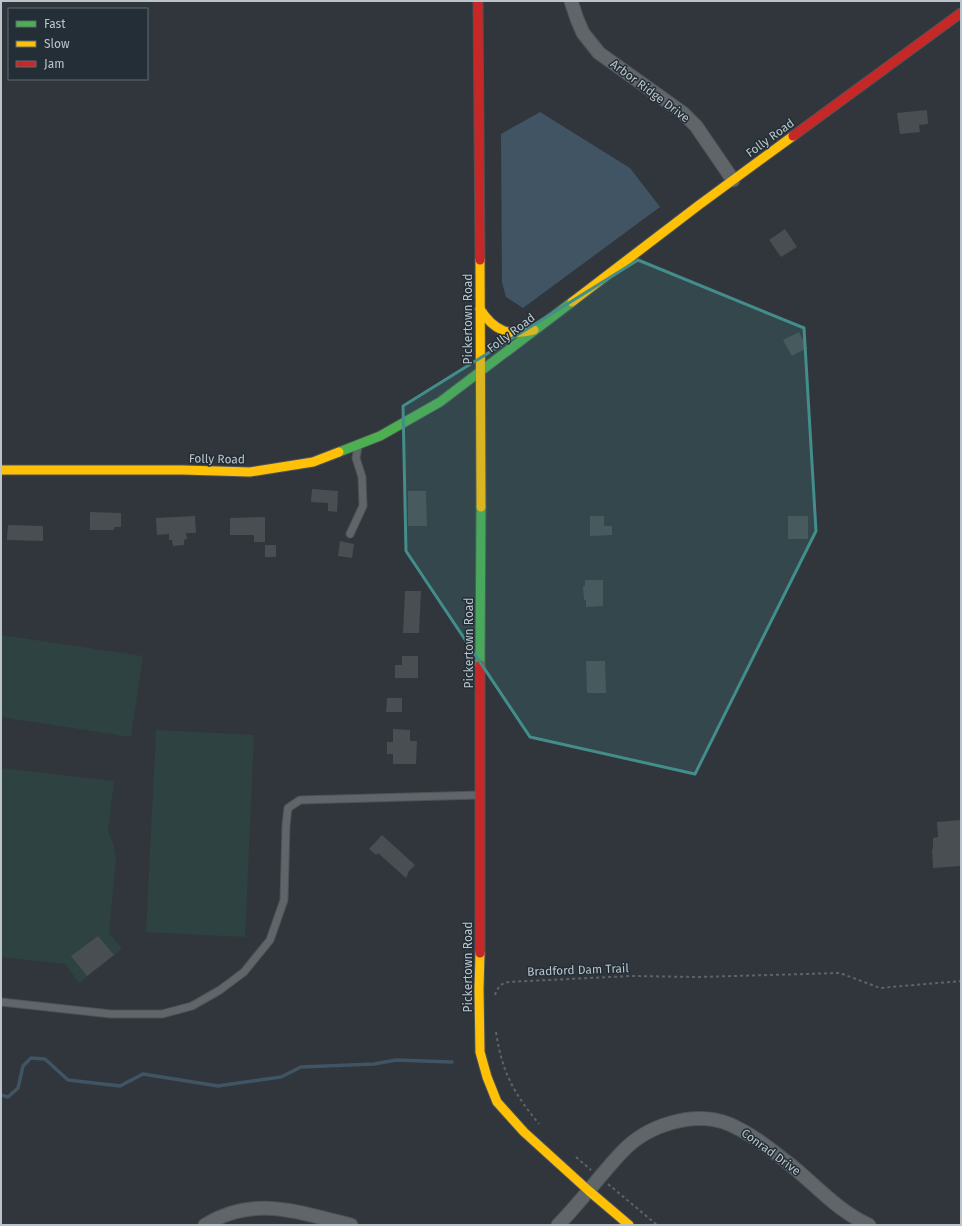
<svg xmlns="http://www.w3.org/2000/svg" width="962" height="1226" font-family="'Fira Sans',sans-serif">
<style>
.green{fill:#2e4241}
.water{fill:#405463}
.lines{fill:none;stroke-linecap:round;stroke-linejoin:round}
.stream{stroke:#405463;stroke-width:3.5}
.building{fill:#494e53}
.lane-casing{stroke:#4e5256;stroke-width:9}
.street-casing{stroke:#4e5256;stroke-width:15}
.fast-casing{stroke:#4e5256;stroke-width:11}
.slow-casing{stroke:#4e5256;stroke-width:11}
.jam-casing{stroke:#4e5256;stroke-width:11}
.path{stroke:#5e6367;stroke-width:2;stroke-dasharray:3 3;stroke-linecap:butt}
.lane{stroke:#60656a;stroke-width:7}
.street{stroke:#60656a;stroke-width:13}
.fast{stroke:#4caf50;stroke-width:9}
.slow{stroke:#ffc107;stroke-width:9}
.jam{stroke:#c62828;stroke-width:9}
.marked{fill:#438d8a;fill-opacity:0.2;stroke:#438d8a;stroke-width:3;stroke-linejoin:round}
.labels{text-anchor:middle;stroke-width:3;stroke-linejoin:round;paint-order:stroke}
.street-label{font-size:12px;fill:#bcc4cb;stroke:#232e36}
</style>
<rect width="100%" height="100%" fill="#30363c"/>
<!-- green -->
<g class="green">
<polygon points="1,635 143,656 131,737 1,717"/>
<polygon points="156,730 254,735 245,937 146,932"/>
<polygon points="1,768 114,781 108,831 113,843 116,858 109,933 122,949 79,983 65,964 1,957"/>
</g>
<!-- water -->
<polygon class="water" points="540,112 630,168 660,207 523,308 506,297 502,282 501,134"/>
<g class="lines">
<!-- stream -->
<polyline class="stream" points="1,1095 8,1097 18,1088 23,1066 31,1058 45,1059 68,1080 120,1086 143,1074 218,1086 281,1077 301,1067 374,1064 396,1060 452,1062"/>
</g>
<!-- building -->
<g class="building">
<polygon points="927,110 928,124 919,125 920,132 900,134 897,113"/>
<polygon points="785,229 797,247 781,257 769,240"/>
<polygon points="799,332 807,348 792,356 783,340"/>
<polygon points="312,489 338,491 337,512 328,511 328,503 311,502"/>
<polygon points="408,491 426,491 427,526 408,526"/>
<polygon points="90,512 121,513 121,527 114,527 114,530 90,530"/>
<polygon points="195,516 196,533 186,533 187,539 184,540 184,545 173,546 172,540 169,540 169,534 157,535 156,518"/>
<polygon points="590,516 604,516 604,526 612,526 612,535 590,536"/>
<rect x="788" y="516" width="20" height="23"/>
<polygon points="265,517 265,542 254,542 254,535 230,535 230,518"/>
<polygon points="8,525 43,526 43,541 7,540"/>
<polygon points="340,541 354,544 352,558 338,556"/>
<rect x="265" y="545" width="11" height="12"/>
<polygon points="585,580 603,580 603,606 586,607 586,600 584,600 583,586 585,586"/>
<polygon points="405,591 421,591 419,633 403,633"/>
<polygon points="402,656 418,656 418,678 395,678 395,665 402,665"/>
<polygon points="586,661 605,661 606,693 587,693"/>
<polygon points="387,698 402,698 402,712 386,712"/>
<polygon points="393,729 410,730 410,741 417,741 416,764 393,764 393,754 387,754 387,742 393,742"/>
<polygon points="961,820 961,866 933,868 932,849 933,849 933,838 938,837 937,822"/>
<polygon points="382,835 415,865 409,871 406,878 378,853 376,855 369,849"/>
<polygon points="98,936 114,955 87,976 71,956"/>
</g>
<g class="lines">
<!-- lane casing -->
<g class="lane-casing">
<g id="lane">
<polyline points="350,534 363,506 362,477 356,458 358,447"/>
<polyline points="1,1002 111,1014 162,1014 192,1006 220,990 244,972 270,940 284,900 286,825 288,808 300,800 480,795"/>
</g>
</g>
<!-- street casing -->
<g class="street-casing">
<g id="street">
<polyline points="571,1 577,19 583,33 599,53 683,113 696,126 733,180"/>
<path d="M205,1225C255,1194 299,1213 351,1225"/>
<path d="M558,1225C581,1202 600,1175 622,1152C647,1125 694,1110 729,1124C750,1133 769,1148 787,1162C814,1183 837,1211 869,1225"/>
</g>
</g>
<!-- fast casing -->
<g class="fast-casing">
<g id="fast">
<polyline points="339,452 380,436 440,402 572,302"/>
<polyline points="480,665 481,507"/>
</g>
</g>
<!-- slow casing -->
<g class="slow-casing">
<g id="slow">
<polyline points="480,260 481,507"/>
<polyline points="572,302 699,205 793,136"/>
<path d="M480,309C494,331 509,337 534,330"/>
<polyline points="1,470 183,470 250,472 313,462 339,452"/>
<polyline points="480,953 479,989 480,1052 487,1077 497,1102 524,1132 589,1191 629,1225"/>
</g>
</g>
<!-- jam casing -->
<g class="jam-casing">
<g id="jam">
<polyline points="478,1 480,260"/>
<polyline points="793,136 961,13"/>
<polyline points="480,953 480,665"/>
</g>
</g>
<!-- path -->
<g class="path">
<polyline points="495,995 496,992 500,985 508,982 631,976 699,977 840,973 880,988 961,981"/>
<path d="M496,1032C502,1072 513,1092 539,1124"/>
<polyline points="576,1157 591,1170"/>
<polyline points="608,1184 657,1225"/>
</g>
<!-- lane -->
<use href="#lane" class="lane"/>
<!-- street -->
<use href="#street" class="street"/>
<!-- fast -->
<use href="#fast" class="fast"/>
<!-- slow -->
<use href="#slow" class="slow"/>
<!-- jam -->
<use href="#jam" class="jam"/>
</g>
<!-- marked area -->
<path class="marked" d="M638,260L804,328L816,531L695,774L530,737L406,551L403,406Z"/>
<g class="labels">
<!-- street labels -->
<g class="street-label">
<text transform="translate(650 91) rotate(37)" y="4">Arbor Ridge Drive</text>
<text transform="translate(770 138) rotate(-36)" y="4">Folly Road</text>
<text transform="translate(468 319) rotate(-90)" y="4">Pickertown Road</text>
<text transform="translate(511 333) rotate(-37)" y="4">Folly Road</text>
<text transform="translate(217 459) rotate(1)" y="4">Folly Road</text>
<text transform="translate(469 643) rotate(-90)" y="4">Pickertown Road</text>
<text transform="translate(468 967) rotate(-90)" y="4">Pickertown Road</text>
<text transform="translate(578 970) rotate(-2)" y="4">Bradford Dam Trail</text>
<text transform="translate(771 1152) rotate(36)" y="4">Conrad Drive</text>
</g>
</g>
<!-- border -->
<rect width="962" height="1226" fill="none" stroke="#bcc4cb" stroke-width="4"/>
<!-- legend -->
<rect x="8" y="8" width="140" height="72" fill="#232e36" stroke="#606a72"/>
<rect x="16" y="21" width="20" height="6" fill="#4caf50" stroke="#606a72"/>
<text x="44" y="28" font-size="12" fill="#bcc4cb">Fast</text>
<rect x="16" y="41" width="20" height="6" fill="#ffc107" stroke="#606a72"/>
<text x="44" y="48" font-size="12" fill="#bcc4cb">Slow</text>
<rect x="16" y="61" width="20" height="6" fill="#c62828" stroke="#606a72"/>
<text x="44" y="68" font-size="12" fill="#bcc4cb">Jam</text>
</svg>
